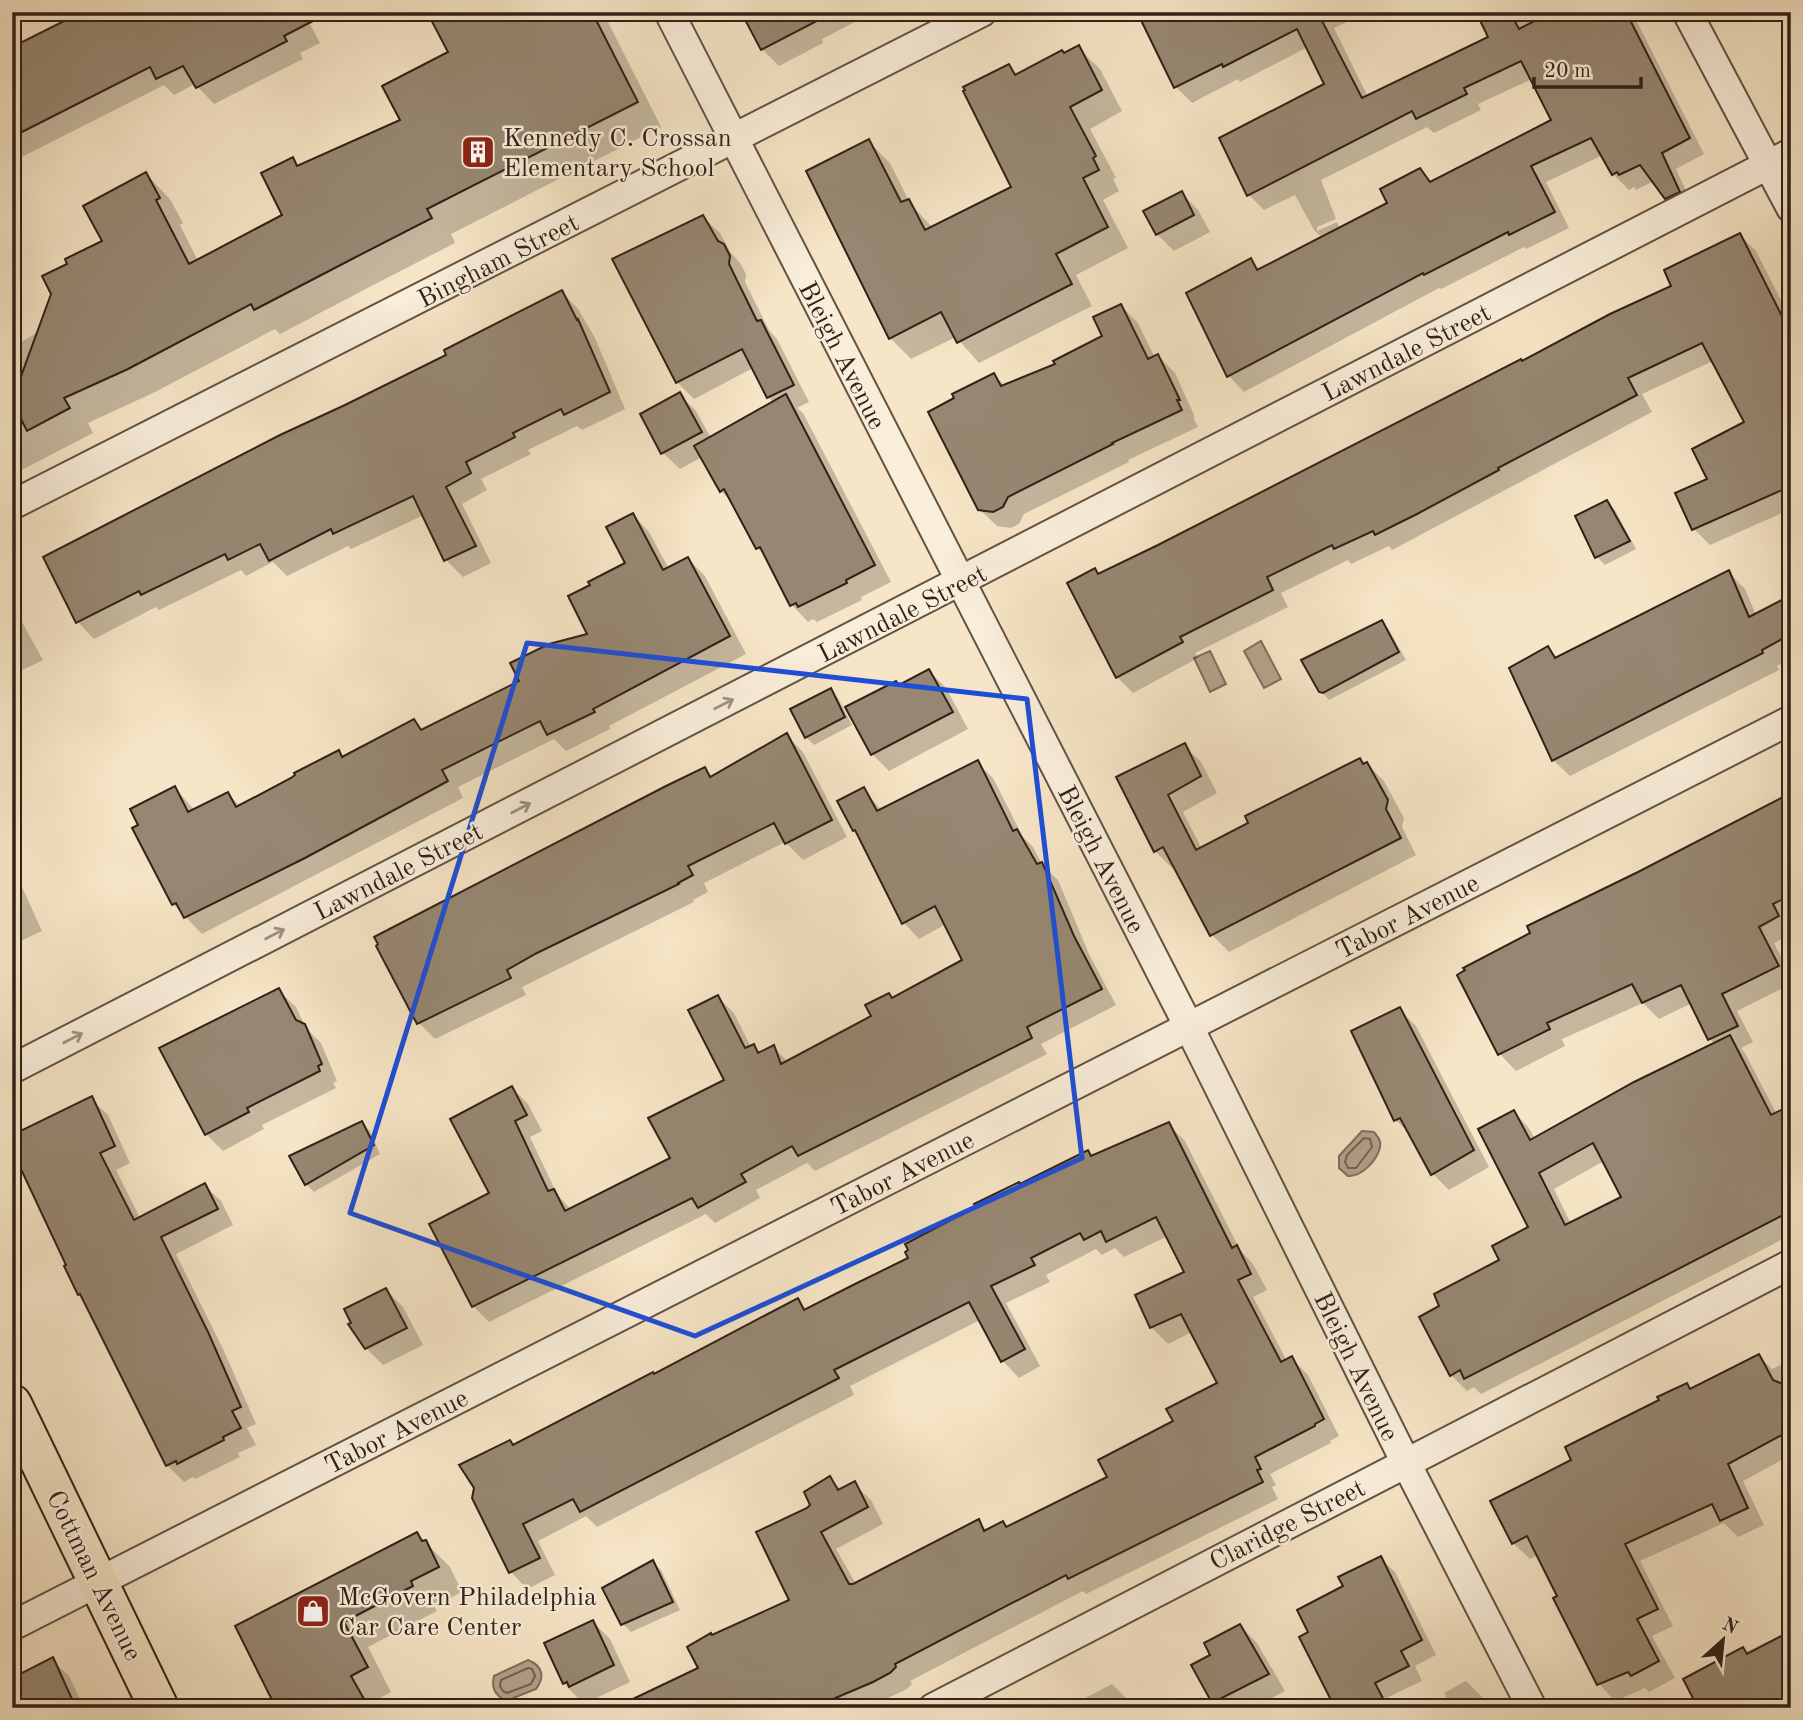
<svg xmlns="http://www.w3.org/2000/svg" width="1803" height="1720" font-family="'Old Standard TT',serif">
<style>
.water{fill:#b3a28b;stroke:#7f6e5d;stroke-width:2}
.shadow{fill:#0003;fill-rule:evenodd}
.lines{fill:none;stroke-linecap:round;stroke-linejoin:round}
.shore{stroke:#726252;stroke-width:2}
.building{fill:#978772;stroke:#312118;stroke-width:2;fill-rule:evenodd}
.minor-casing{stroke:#625244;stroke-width:32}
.primary-casing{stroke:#312118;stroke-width:42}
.minor{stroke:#f9eeda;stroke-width:28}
.primary{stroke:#f6e5c6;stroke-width:38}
.oneway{stroke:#9f9283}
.marked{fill:none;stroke:#1d4ed8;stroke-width:5;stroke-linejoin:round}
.labels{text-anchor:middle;stroke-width:5;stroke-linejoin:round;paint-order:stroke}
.poi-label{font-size:26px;fill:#312118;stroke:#f9eeda;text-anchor:start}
.street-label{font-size:26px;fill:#312118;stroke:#f9eeda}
</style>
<rect width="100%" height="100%" fill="#f6e5c6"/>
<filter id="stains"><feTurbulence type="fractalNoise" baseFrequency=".00286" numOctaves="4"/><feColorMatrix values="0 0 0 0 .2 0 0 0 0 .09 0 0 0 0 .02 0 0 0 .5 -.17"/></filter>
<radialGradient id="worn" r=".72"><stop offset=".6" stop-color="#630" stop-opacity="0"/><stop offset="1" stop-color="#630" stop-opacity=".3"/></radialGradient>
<!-- water -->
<g class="water">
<polygon points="1261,641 1281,679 1264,688 1244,651"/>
<polygon points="1210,651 1226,684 1210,692 1194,658"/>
<path d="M1362,1131L1374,1132C1377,1136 1382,1141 1380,1147C1377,1161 1361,1177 1348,1176L1339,1168V1156Z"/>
<path d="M528,1660C543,1666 545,1677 536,1689L506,1701C495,1695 491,1688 494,1676Z"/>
</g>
<!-- shadow -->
<g class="shadow">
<polygon points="84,12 333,12 310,24 320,43 300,53 303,59 214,104 195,84 174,95 164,85 12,162 12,51"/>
<polygon points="429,12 603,12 661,127 451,234 455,243 379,282 280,334 275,329 153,393 88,423 93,433 12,475 12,347 60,320 69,265 104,241 146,174 170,199 183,223 180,225 198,261 284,215 292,159 299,167 402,121 450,53"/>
<polygon points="743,12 874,12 822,39 823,43 779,66 762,49"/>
<path d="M1139,12H1353L1355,18L1334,28L1368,97L1491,37L1496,12H1632L1704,154L1676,169L1694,208L1682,214L1666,198L1654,181L1636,190L1634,187L1629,190L1613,174L1603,155L1546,182L1569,228L1526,249L1524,247L1441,289L1439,288L1244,392L1229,376L1251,260L1260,270L1322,238L1314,230L1295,195L1264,210L1249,195L1327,84L1308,47L1240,82L1238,79L1192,103L1176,87ZM1532,79L1554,121L1431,183L1419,170L1389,203L1340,229L1337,222L1317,231V227L1336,219L1321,180L1427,127L1434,133L1481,110L1478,104Z"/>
<polygon points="1791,12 1791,42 1776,12"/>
<polygon points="1078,48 1100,69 1122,111 1090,129 1116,178 1113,179 1119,191 1103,200 1128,248 1076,275 1092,306 979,363 956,337 911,359 890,338 868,141 890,163 910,203 933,228 1013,187 1009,66 1018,75"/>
<polygon points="1181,193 1198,210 1210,232 1174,251 1157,234"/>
<polygon points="703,217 720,233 731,253 740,263 746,274 745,282 769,330 777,339 809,402 797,408 803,413 891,582 861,597 862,600 817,622 813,619 808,622 792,605 768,558 757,548 734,504 721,491 702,457 680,469 663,453 680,395 696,411 711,438 774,403 768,397 753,368 694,399 677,382"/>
<polygon points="1740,235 1756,251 1791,320 1791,509 1710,545 1694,529 1678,494 1710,479 1746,423 1713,361 1642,394 1652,412 1392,550 1389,546 1351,564 1348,560 1281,593 1288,607 1195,653 1198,658 1133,693 1117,677 1095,570 1100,575 1674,287"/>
<polygon points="562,292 578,309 595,338 625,409 582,430 577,426 528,450 531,454 481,479 487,490 462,504 491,563 463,577 446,560 424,515 351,549 348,546 287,576 273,562 246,576 241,570 159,610 156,607 94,639 78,622 45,558 449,356"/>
<polygon points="1121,306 1138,323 1155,358 1158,356 1175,373 1195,417 1193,417 1198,427 1128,460 1129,462 1024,514 1019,524 1011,528 997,526 979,509 994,375 1005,386 1057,365 1104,337"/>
<polygon points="1607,502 1615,510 1636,549 1605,565 1597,557 1577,517"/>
<polygon points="633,515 649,532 669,569 688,559 705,576 746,654 609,726 610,729 566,751 554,739 458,787 463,798 202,934 173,904 135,829 175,788 195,811 228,794 241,807 339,752 344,758 414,721 423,730 521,681 589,635 628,563"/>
<polygon points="1728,572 1745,589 1756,615 1791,597 1791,659 1777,666 1779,670 1570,776 1553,760 1548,648 1559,659"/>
<polygon points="12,604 43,660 12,675"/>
<polygon points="1381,622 1389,630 1406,660 1329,700 1321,691"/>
<polygon points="929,671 946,688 968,729 889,771 872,754 900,686"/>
<polygon points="830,690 838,698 852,725 814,745 806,737"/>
<polygon points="786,735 803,752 847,837 803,860 785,842 704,883 708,892 693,900 694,902 522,987 526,995 435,1039 419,1023 705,769 713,777"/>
<polygon points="1184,746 1201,762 1217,793 1183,812 1202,849 1359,760 1364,765 1367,764 1384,781 1404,818 1402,827 1416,855 1229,952 1212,935 1175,866 1172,868 1155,851 1118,778"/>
<polygon points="977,763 993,778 1023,837 1033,847 1043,866 1058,880 1089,954 1116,1005 1041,1044 1047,1054 815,1171 807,1163 756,1190 760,1198 715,1223 706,1214 489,1322 473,1306 431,1225 492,1194 512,1088 528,1104 542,1131 530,1137 557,1194 571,1210 673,1159 726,1080 718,997 734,1013 751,1047 753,1046 761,1053 773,1047 788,1062 873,1017 893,999 965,961 946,924 919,939 904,923 855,830 863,789 882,811"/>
<path d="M1791,795V935L1774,943L1791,976V984L1737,1011L1753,1042L1741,1048L1745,1053L1776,1113L1791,1106V1235L1481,1394L1474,1387L1467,1391L1451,1375L1442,1306L1501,1260L1531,1227L1514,1112L1529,1128L1535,1139L1715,1044L1710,1039L1692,1003L1659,1019L1643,1003L1562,1039L1565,1046L1516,1071L1500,1054L1459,975ZM1604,1161L1623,1198L1571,1224L1554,1189Z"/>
<polygon points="12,865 42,931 12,945"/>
<polygon points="279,991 296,1007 306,1028 321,1043 337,1081 333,1083 336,1088 262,1125 264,1129 223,1151 206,1134"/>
<polygon points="1400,1010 1416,1026 1489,1167 1449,1190 1433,1174 1411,1135 1396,1120"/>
<polygon points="91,1099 108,1115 130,1163 116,1170 140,1218 204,1185 221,1201 233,1225 176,1254 224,1351 256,1424 247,1428 256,1445 238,1453 240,1457 195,1479 193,1477 184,1482 167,1465 85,1299 80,1294"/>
<polygon points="362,1123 370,1131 380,1154 314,1192 306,1184"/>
<polygon points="1168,1124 1185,1141 1240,1250 1253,1264 1267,1290 1253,1297 1287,1361 1292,1359 1308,1375 1339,1436 1330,1441 1331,1443 1270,1474 1276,1485 1272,1487 1278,1499 1086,1594 1083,1591 910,1681 912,1684 907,1689 867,1708 653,1708 791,1601 808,1509 830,1479 842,1490 854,1484 871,1500 883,1524 836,1549 856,1584 978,1522 988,1531 1002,1523 1007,1528 1109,1478 1219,1384 1192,1332 1168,1344 1151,1327 1186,1273 1168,1236 1124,1257 1115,1248 1102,1255 1096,1249 1046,1275 1050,1282 1006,1303 1040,1366 1019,1378 1003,1361 980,1320 850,1386 854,1395 597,1527 586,1516 538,1541 555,1575 527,1589 511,1572 474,1498 510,1442 514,1446 655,1376 797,1300 807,1310 910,1258 1021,1186 1088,1152 1093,1158"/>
<polygon points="386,1290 403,1307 423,1345 383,1365 366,1348"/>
<polygon points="1759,1356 1772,1369 1791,1360 1791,1455 1743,1481 1764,1525 1738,1537 1724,1523 1640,1561 1673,1626 1652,1636 1675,1678 1649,1692 1645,1688 1615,1701 1599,1684 1538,1555 1530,1559 1513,1543 1574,1461 1687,1385 1692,1390"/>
<polygon points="417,1534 450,1567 462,1592 434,1606 437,1611 368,1647 391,1692 374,1701 378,1708 279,1708 237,1627"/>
<polygon points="1380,1558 1395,1572 1436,1655 1415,1666 1422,1681 1388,1697 1393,1708 1337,1708 1311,1633 1345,1587"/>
<polygon points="653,1563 661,1570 680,1610 631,1632 623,1624"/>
<polygon points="593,1622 610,1639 630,1682 584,1704 567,1687 546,1644"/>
<polygon points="1240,1626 1257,1643 1285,1691 1253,1708 1219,1708 1213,1702 1193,1665 1213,1655"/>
<polygon points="1791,1630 1791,1708 1700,1708 1746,1652"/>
<polygon points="52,1660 69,1676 84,1708 12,1708"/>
<polygon points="1466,1681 1482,1697 1488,1708 1452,1708 1444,1693"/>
<polygon points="1112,1684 1127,1699 1131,1708 1066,1708"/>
<polygon points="1201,1697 1212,1708 1181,1708"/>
</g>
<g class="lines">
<!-- shore -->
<g class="shore">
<polygon points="1364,1138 1370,1139 1372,1147 1356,1168 1348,1168 1345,1162 1347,1155"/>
<polygon points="528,1668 532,1669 535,1676 531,1684 507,1693 503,1691 500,1686 501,1680"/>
</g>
</g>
<!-- building -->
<g class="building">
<polygon points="82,12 330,12 284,36 287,41 196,88 183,66 156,79 150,67 12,137 12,47"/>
<polygon points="427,12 592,12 638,102 427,209 432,218 354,258 254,310 251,304 128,369 64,398 70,408 27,431 12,401 51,294 42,276 67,264 65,259 102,241 83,206 146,172 160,198 156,200 189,264 282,215 261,173 293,157 297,166 400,120 382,86 448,52"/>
<polygon points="741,12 834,12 761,50"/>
<polygon points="1137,12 1329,12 1320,17 1362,98 1488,37 1476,12 1510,12 1519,29 1552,12 1626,12 1690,138 1662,153 1680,192 1665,199 1640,165 1619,175 1617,172 1612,175 1591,138 1531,166 1555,212 1509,235 1508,232 1424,275 1423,273 1227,377 1186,293 1251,258 1257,270 1387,203 1380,189 1420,168 1430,182 1551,120 1521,61 1464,88 1467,94 1416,119 1412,111 1247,196 1219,138 1324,84 1297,29 1223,67 1222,64 1174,88"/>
<polygon points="1079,45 1102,90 1070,107 1096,156 1093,158 1099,170 1083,178 1108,227 1056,254 1072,284 957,343 941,312 889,339 806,171 869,139 901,202 909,199 925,230 1011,187 963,91 965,90 963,87 1009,64 1015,75 1062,50 1064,53"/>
<polygon points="1182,191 1194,215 1156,235 1143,211"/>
<polygon points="703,215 718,241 724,244 730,256 729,264 757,321 761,320 794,385 767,398 742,349 676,383 612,259"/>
<polygon points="1740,233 1791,334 1791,486 1692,530 1675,493 1707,479 1692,449 1744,422 1702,343 1628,378 1637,395 1498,468 1499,470 1417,514 1375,535 1373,531 1334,549 1332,545 1267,577 1273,590 1180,637 1183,642 1116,678 1067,583 1095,568 1098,574 1158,545 1521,359 1522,361 1610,314 1671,286 1664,270"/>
<polygon points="562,290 577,320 578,319 610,392 564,415 561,409 513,433 515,437 466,462 471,473 446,487 476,546 444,561 413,496 333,534 331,529 269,561 260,544 228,560 225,554 141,595 139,591 76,623 43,557 280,435 345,405 446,355 444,350"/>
<polygon points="1121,304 1148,359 1158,354 1180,400 1177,400 1182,410 1112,443 1113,444 1008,497 1003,507 993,512 978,510 928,412 954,398 952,394 994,373 1001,386 1055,364 1053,361 1102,336 1093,317"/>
<polygon points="680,392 702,432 661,454 640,414"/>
<polygon points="786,394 875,565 846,580 847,583 798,607 796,603 790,606 760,547 756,549 724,489 720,492 694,446"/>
<polygon points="1607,500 1630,541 1595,558 1575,516"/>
<polygon points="633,513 663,570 688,557 730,636 593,709 595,712 547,735 540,721 442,770 448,781 305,858 184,918 176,903 172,905 132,828 138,825 130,809 175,786 188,812 228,792 236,807 291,778 295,775 294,773 339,750 342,757 414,719 421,730 519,681 510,663 549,644 587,634 568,596 590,585 588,582 625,563 606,527"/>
<polygon points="1729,570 1749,617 1791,595 1791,634 1762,650 1763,653 1552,761 1509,668 1548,646 1555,658"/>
<polygon points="1382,620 1399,652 1323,693 1319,692 1301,660"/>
<polygon points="929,669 953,712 871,755 845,707 896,681 899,685"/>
<polygon points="831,688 845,717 805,738 790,709"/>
<polygon points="787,733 832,820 785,844 774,823 688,866 693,875 678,883 679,884 537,953 507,970 511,978 417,1024 376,946 378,944 374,937 666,786 705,767 710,777"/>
<polygon points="1185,743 1201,776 1168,795 1196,850 1248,823 1245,816 1360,758 1363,764 1367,762 1388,800 1386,809 1401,838 1210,936 1163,847 1154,852 1116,777"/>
<polygon points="978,760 1013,831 1017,829 1037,864 1042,862 1074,936 1102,989 1027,1027 1032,1038 798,1156 792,1146 741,1174 746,1182 698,1208 692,1198 472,1307 429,1224 489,1193 450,1119 512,1086 527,1115 515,1121 548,1191 554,1189 565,1211 670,1158 648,1118 724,1080 688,1010 718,995 745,1048 754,1044 758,1053 774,1045 781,1064 871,1016 865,1005 889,993 892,998 962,960 935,906 902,924 855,830 853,831 837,801 864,787 877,811"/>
<polygon points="1791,793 1791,895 1773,904 1779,916 1759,927 1779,966 1722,994 1738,1026 1708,1040 1681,985 1642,1003 1632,984 1547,1023 1550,1029 1498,1055 1457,975 1465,970 1463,968 1530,933 1527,926 1638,872"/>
<polygon points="279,988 296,1020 305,1024 322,1064 318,1066 320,1071 247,1108 249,1112 205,1135 159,1048"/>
<polygon points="1400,1007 1474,1150 1431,1175 1400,1118 1394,1121 1351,1031"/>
<path d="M1730,1035L1771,1115L1791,1105V1211L1464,1379L1460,1370L1450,1376L1419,1317L1439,1306L1434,1294L1499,1260L1492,1246L1528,1227L1478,1129L1514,1110L1530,1140L1634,1082ZM1593,1143L1621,1197L1565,1225L1539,1173Z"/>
<polygon points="92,1096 115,1146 100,1153 134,1220 205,1183 218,1209 161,1237 208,1332 241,1407 232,1411 241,1428 223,1437 224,1440 177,1464 176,1461 166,1466 80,1294 78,1295 64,1266 66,1265 12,1150 12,1135"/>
<polygon points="362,1121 374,1145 305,1185 289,1156"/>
<polygon points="1169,1122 1232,1248 1237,1245 1251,1274 1238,1280 1281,1362 1292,1356 1324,1419 1315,1424 1315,1426 1255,1457 1261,1469 1257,1470 1263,1482 1068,1579 1066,1575 895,1664 896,1667 890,1673 873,1682 812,1708 614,1708 698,1668 687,1647 711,1633 712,1635 789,1600 756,1532 807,1508 810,1505 804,1492 830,1476 838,1490 855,1481 868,1507 821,1532 849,1584 853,1584 979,1519 984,1531 1003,1521 1006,1527 1107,1477 1098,1460 1173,1421 1166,1409 1217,1383 1181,1314 1150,1328 1135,1295 1184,1272 1156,1217 1106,1242 1101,1231 1084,1240 1080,1233 1031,1258 1035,1265 991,1286 1025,1349 1001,1362 969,1302 834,1370 839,1378 580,1512 573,1499 523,1524 540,1558 509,1573 472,1498 474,1488 459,1465 510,1440 513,1445 653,1372 654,1374 798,1298 804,1310 855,1284 908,1258 905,1252 908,1250 905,1244 976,1207 974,1204 1019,1182 1020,1184 1088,1150 1091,1156"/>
<polygon points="386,1288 407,1328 365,1349 348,1324 351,1323 344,1309"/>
<polygon points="1759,1354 1773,1380 1790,1387 1784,1404 1791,1415 1791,1430 1728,1464 1748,1508 1720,1521 1712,1504 1625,1544 1658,1609 1637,1619 1659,1661 1631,1676 1628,1672 1597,1685 1553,1598 1557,1596 1527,1536 1512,1544 1490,1501 1571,1460 1565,1447 1659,1400 1657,1397 1687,1383 1690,1389"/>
<polygon points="417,1532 422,1541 426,1540 439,1567 411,1581 413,1586 344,1622 368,1667 351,1676 369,1708 276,1708 235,1626"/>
<polygon points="1381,1556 1422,1640 1401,1651 1409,1666 1375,1683 1388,1708 1335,1708 1299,1637 1308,1632 1297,1610 1343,1586 1338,1577"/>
<polygon points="653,1560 673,1602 621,1625 602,1588"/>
<polygon points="593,1620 614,1665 569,1687 567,1682 563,1684 544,1643"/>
<polygon points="1240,1624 1269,1674 1212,1703 1191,1665 1210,1655 1204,1643"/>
<polygon points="1783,1635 1791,1651 1791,1708 1698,1708 1683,1679 1743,1647 1747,1654"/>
<polygon points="53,1657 76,1708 12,1708 12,1678"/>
</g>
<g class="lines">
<!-- minor casing -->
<g class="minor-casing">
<g id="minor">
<polyline points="669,12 1189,1027 1406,1463 1532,1708"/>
<polyline points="1687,12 1791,208"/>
<polyline points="12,505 982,12"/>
<polyline points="12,1069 1791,153"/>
<polyline points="12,1626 1791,720"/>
<polyline points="933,1708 1791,1264"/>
</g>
</g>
<!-- primary casing -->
<g class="primary-casing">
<polyline id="primary" points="12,1404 159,1708"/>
</g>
<!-- minor -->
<use href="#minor" class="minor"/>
<!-- primary -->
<use href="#primary" class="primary"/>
</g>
<!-- one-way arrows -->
<defs><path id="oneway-shaft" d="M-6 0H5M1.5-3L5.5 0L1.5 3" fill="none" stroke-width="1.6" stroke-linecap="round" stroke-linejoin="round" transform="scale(1.75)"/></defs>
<g class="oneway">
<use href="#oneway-shaft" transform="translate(724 704) rotate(-27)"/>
<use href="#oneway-shaft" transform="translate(521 808) rotate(-27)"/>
<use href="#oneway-shaft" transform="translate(275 934) rotate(-27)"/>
<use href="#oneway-shaft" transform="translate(73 1038) rotate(-27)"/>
</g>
<!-- marked area -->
<path class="marked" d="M527,643L1027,699L1082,1158L695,1336L350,1213Z"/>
<!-- icons -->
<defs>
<g id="building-square" transform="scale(1.75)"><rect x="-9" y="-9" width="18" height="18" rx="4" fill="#8f2418" stroke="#f9eeda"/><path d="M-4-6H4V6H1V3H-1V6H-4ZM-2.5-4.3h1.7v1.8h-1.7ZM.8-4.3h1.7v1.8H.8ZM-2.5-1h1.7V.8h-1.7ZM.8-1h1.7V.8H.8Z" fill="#fff"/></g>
<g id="shop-square" transform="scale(1.75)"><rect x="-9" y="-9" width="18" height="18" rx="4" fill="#8f2418" stroke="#f9eeda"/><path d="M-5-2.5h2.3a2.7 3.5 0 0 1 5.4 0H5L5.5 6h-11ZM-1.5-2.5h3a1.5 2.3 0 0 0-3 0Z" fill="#fff"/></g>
</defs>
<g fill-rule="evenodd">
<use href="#building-square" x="478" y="152"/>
<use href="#shop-square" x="313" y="1611"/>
</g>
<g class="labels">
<!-- poi labels -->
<g class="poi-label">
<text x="503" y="146">Kennedy C. Crossan<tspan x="503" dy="30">Elementary School</tspan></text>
<text x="338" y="1605">McGovern Philadelphia<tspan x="338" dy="30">Car Care Center</tspan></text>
</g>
<!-- street labels -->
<g class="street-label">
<text transform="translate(498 260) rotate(-27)" y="9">Bingham Street</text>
<text transform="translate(1406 352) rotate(-27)" y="9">Lawndale Street</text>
<text transform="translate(843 355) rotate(63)" y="9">Bleigh Avenue</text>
<text transform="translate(902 613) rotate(-27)" y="9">Lawndale Street</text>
<text transform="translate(1102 859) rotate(63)" y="9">Bleigh Avenue</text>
<text transform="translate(398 871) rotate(-27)" y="9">Lawndale Street</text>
<text transform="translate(1407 916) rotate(-27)" y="9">Tabor Avenue</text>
<text transform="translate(902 1173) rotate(-27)" y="9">Tabor Avenue</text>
<text transform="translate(1357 1366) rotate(64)" y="9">Bleigh Avenue</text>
<text transform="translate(396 1431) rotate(-27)" y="9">Tabor Avenue</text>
<text transform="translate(1287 1524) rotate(-27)" y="9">Claridge Street</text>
<text transform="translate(95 1575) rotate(64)" y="9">Cottman Avenue</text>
</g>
</g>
<!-- margin -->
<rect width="1803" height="1720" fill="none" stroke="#f6e5c6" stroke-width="42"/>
<rect x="14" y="14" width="1775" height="1692" fill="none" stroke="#312118" stroke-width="3.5"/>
<rect x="21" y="21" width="1761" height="1678" fill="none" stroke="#312118" stroke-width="2"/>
<!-- north arrow -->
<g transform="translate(1723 1640) rotate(27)" stroke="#f9eeda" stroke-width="5" paint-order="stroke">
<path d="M0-5L12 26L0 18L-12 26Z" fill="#312118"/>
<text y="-10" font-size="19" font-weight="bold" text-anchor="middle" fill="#312118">N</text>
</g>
<!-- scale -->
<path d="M1534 77v10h107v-10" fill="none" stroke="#312118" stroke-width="3.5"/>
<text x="1544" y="77" font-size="21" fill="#312118" stroke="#f9eeda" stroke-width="5" paint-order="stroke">20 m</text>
<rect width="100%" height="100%" filter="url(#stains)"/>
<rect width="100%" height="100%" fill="url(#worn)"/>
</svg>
